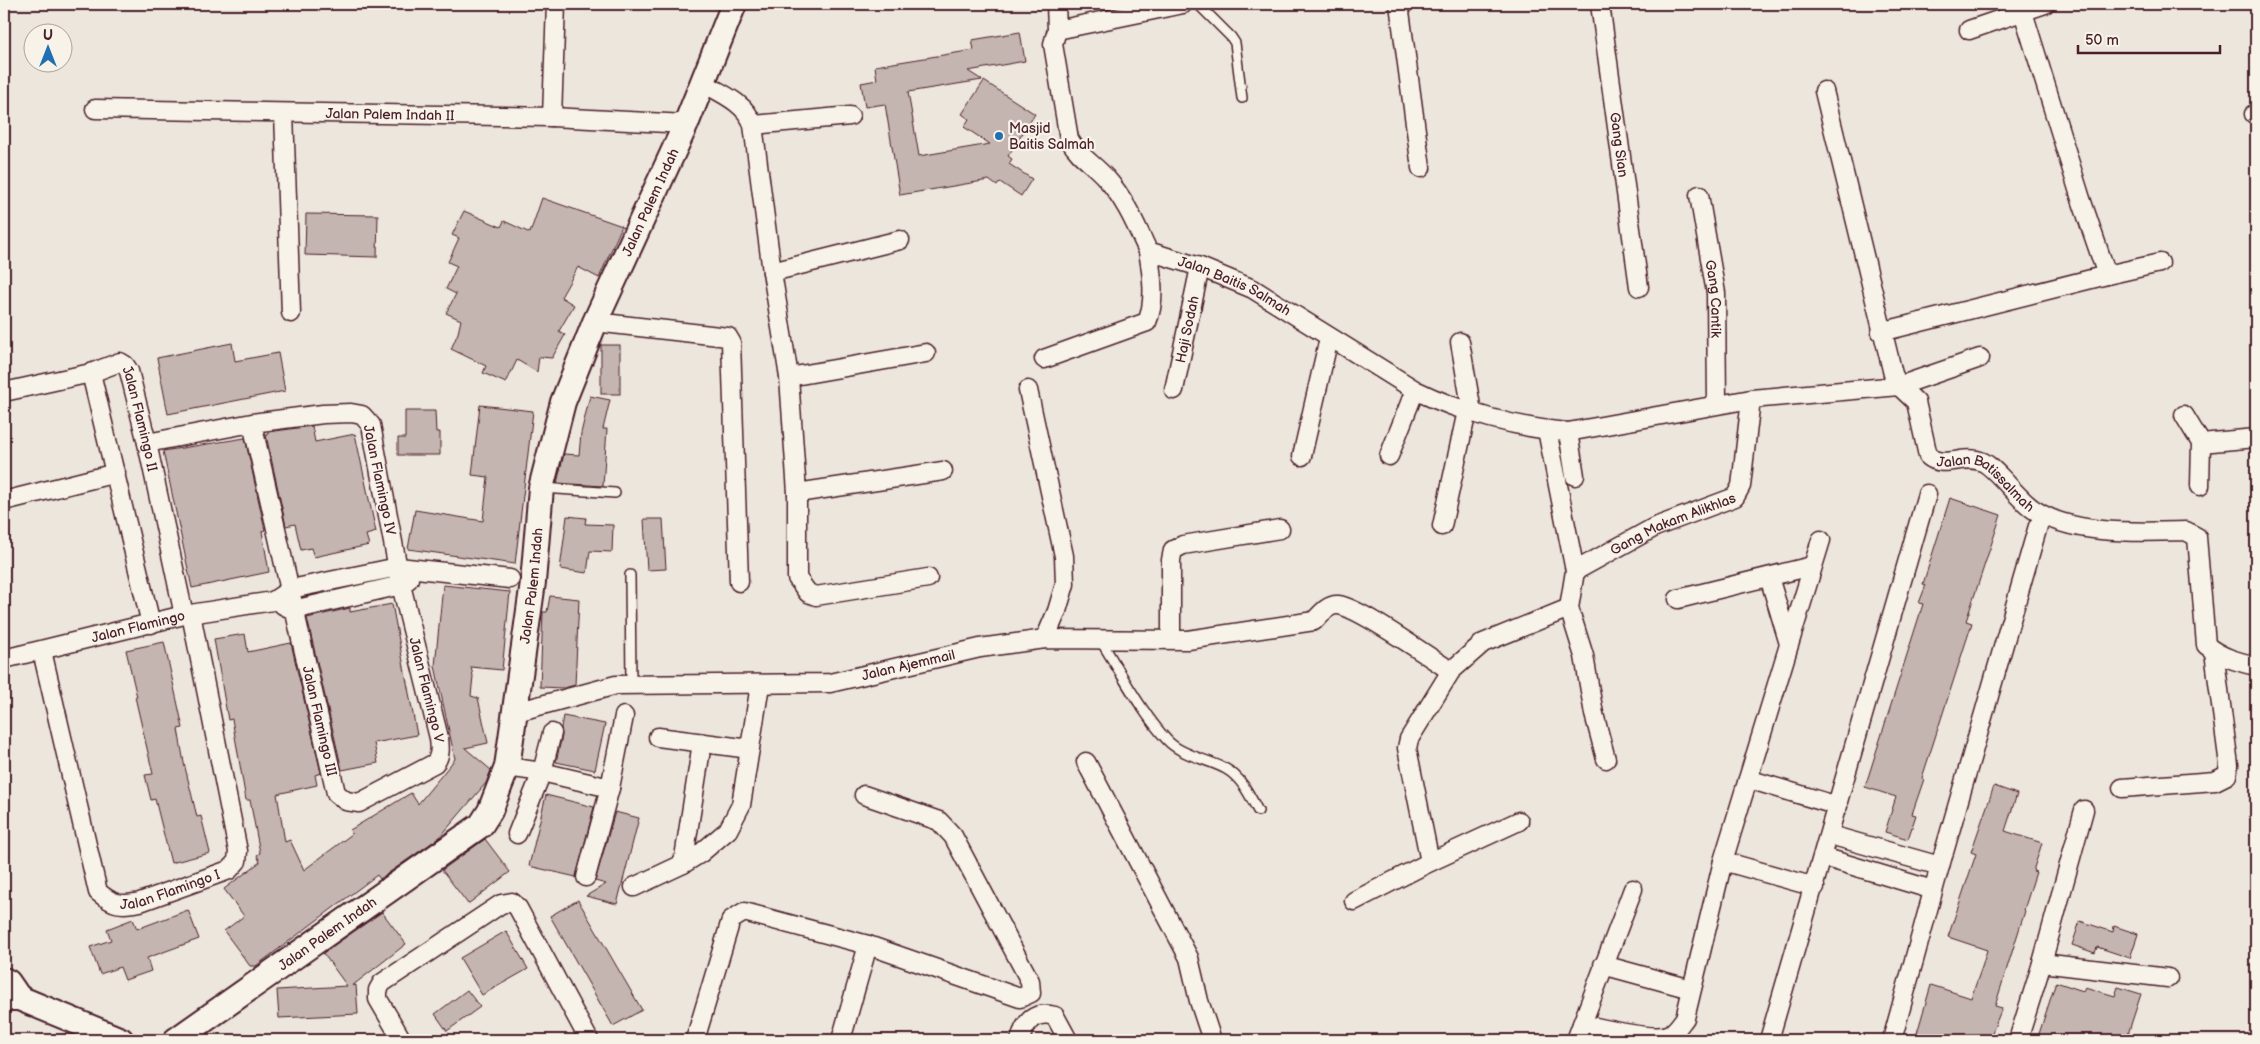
<svg xmlns="http://www.w3.org/2000/svg" width="2260" height="1044" font-family="'Balsamiq Sans',sans-serif">
<style>
.building{fill:#c4b5b0;stroke:#4a1f2b}
.lines{fill:none;stroke-linecap:round;stroke-linejoin:round}
.lane-casing{stroke:#4a1f2b;stroke-width:12}
.street-casing{stroke:#4a1f2b;stroke-width:21}
.secondary-casing{stroke:#4a1f2b;stroke-width:28}
.lane{stroke:#f7f3e8;stroke-width:9}
.street{stroke:#f7f3e8;stroke-width:18}
.secondary{stroke:#f7f3e8;stroke-width:24}
.poi-dot{fill:#1f6fb2;stroke:#f7f3e8;stroke-width:2}
.labels{text-anchor:middle;stroke-width:4.5;stroke-linejoin:round;paint-order:stroke}
.street-label{font-size:14px;fill:#4a1f2b;stroke:#f7f3e8}
.poi-label{font-size:14px;fill:#4a1f2b;stroke:#f7f3e8;text-anchor:start}
</style>
<rect width="100%" height="100%" fill="#ece6dd"/>
<filter id="ink" filterUnits="userSpaceOnUse"><feTurbulence type="fractalNoise" baseFrequency=".02" numOctaves="2"/><feDisplacementMap in="SourceGraphic" scale="10" xChannelSelector="R" yChannelSelector="G"/><feConvolveMatrix kernelMatrix="1 2 1 2 8 2 1 2 1" color-interpolation-filters="sRGB"/></filter>
<g filter="url(#ink)">
<!-- building -->
<g class="building">
<polygon points="1020,32 1025,61 968,71 982,80 908,92 919,156 990,144 964,127 969,119 962,114 984,81 1035,114 1008,156 1012,159 1009,164 1032,179 1021,196 1000,182 997,186 989,180 900,195 885,104 865,107 861,83 877,80 875,66 974,50 972,40"/>
<polygon points="542,198 622,226 599,278 578,267 561,297 574,305 559,331 565,335 552,358 539,357 537,372 517,360 506,383 483,373 486,366 451,349 458,333 461,320 446,313 456,294 446,289 457,266 448,262 459,238 452,235 464,211 501,227 504,221 530,233"/>
<polygon points="306,214 378,215 377,257 305,255"/>
<polygon points="232,343 235,361 278,353 285,391 168,414 157,358"/>
<rect x="601" y="345" width="19" height="49"/>
<polygon points="590,396 610,400 603,429 607,429 603,486 557,483 564,454 579,455 581,433"/>
<polygon points="480,405 533,411 515,564 408,549 415,510 483,521 488,477 472,475"/>
<polygon points="405,411 435,411 436,432 440,432 440,455 398,455 398,438 405,438"/>
<polygon points="312,426 315,442 355,434 376,532 366,535 369,545 314,557 311,548 301,550 295,524 286,526 266,435 268,434 268,432"/>
<polygon points="245,438 265,530 262,531 269,572 192,588 163,451"/>
<polygon points="1950,498 2001,515 1966,621 1972,623 1922,778 1924,779 1912,814 1916,815 1908,839 1885,832 1896,797 1865,787 1923,604 1919,603 1926,585 1923,584"/>
<polygon points="567,516 586,518 585,524 613,525 612,552 590,551 587,573 560,569"/>
<polygon points="644,519 663,519 666,569 647,570"/>
<polygon points="443,585 510,592 502,670 471,667 473,676 471,696 478,698 488,743 465,748 491,770 486,783 440,837 380,879 377,875 256,966 250,966 224,931 244,916 224,889 260,862 257,855 260,853 250,800 246,800 232,719 228,720 214,639 245,634 248,652 291,643 321,773 315,775 317,785 277,794 285,842 290,840 304,870 352,834 350,830 411,793 418,804 455,759 435,666"/>
<polygon points="550,596 579,599 575,685 564,688 540,687 543,612 547,612"/>
<polygon points="392,604 417,735 374,743 378,763 342,770 307,618 350,608 350,612"/>
<polygon points="164,642 183,728 178,729 184,763 197,817 201,816 210,853 171,863 155,799 151,800 145,775 153,774 135,697 137,697 126,650"/>
<polygon points="563,716 605,724 595,770 556,762 562,736 561,727"/>
<polygon points="1994,786 2017,794 2005,831 2042,843 2033,871 2036,872 2024,910 2025,911 1995,1006 2002,1008 1989,1040 1915,1040 1931,985 1971,998 1983,964 1987,950 1948,937 1976,854 1971,852"/>
<polygon points="546,795 594,807 576,877 529,866"/>
<polygon points="615,812 639,818 617,904 586,896 606,884 595,881"/>
<polygon points="485,839 510,872 468,904 442,870"/>
<polygon points="578,900 642,1010 613,1026 550,916"/>
<polygon points="188,910 199,939 147,958 151,971 125,980 120,967 100,974 90,947 111,940 107,929 133,919 137,929"/>
<polygon points="382,912 406,944 352,986 356,985 358,1014 279,1018 277,990 347,986 323,953"/>
<polygon points="2080,921 2113,932 2114,926 2138,934 2130,958 2097,947 2095,953 2072,945"/>
<polygon points="506,931 528,969 482,995 460,958"/>
<polygon points="2056,982 2083,991 2085,987 2115,996 2118,987 2141,994 2126,1040 2037,1040"/>
<polygon points="467,990 480,1007 447,1031 435,1014"/>
</g>
<g class="lines">
<!-- lane casing -->
<g class="lane-casing">
<g id="lane">
<polyline points="1198,4 1231,37 1235,43 1242,98"/>
<polyline points="543,488 615,493"/>
<polyline points="630,575 631,685"/>
<path d="M1099,638C1120,671 1141,712 1167,740C1182,756 1208,759 1226,769C1242,778 1250,796 1258,811"/>
</g>
</g>
<!-- street casing -->
<g class="street-casing">
<g id="street">
<path id="s1" d="M1056,4L1057,30L1053,44L1069,139C1080,158 1093,163 1106,178C1125,199 1136,225 1148,251L1200,267L1253,289L1415,390C1460,412 1517,428 1568,432L1751,399L1899,386L1980,358"/>
<polyline points="1399,4 1421,168"/>
<path id="s2" d="M1600,4L1639,287"/>
<polyline points="1057,30 1183,4"/>
<polyline points="1969,30 2045,4"/>
<path d="M703,83C721,93 747,104 753,125L772,272L789,377L797,493V578L808,593L816,596L928,578"/>
<path id="s3" d="M1824,91L1893,374L1899,386L1916,402L1928,456C1944,470 1964,453 1983,462C1997,469 2017,498 2033,509C2072,536 2141,532 2186,531L2197,537L2206,645C2220,657 2238,662 2256,666"/>
<path id="s4" d="M95,109L552,117L686,124"/>
<polyline points="284,113 291,313"/>
<polyline points="2254,114 2256,113"/>
<polyline points="552,117 556,4"/>
<polyline points="753,125 850,116"/>
<path id="s5" d="M1699,195L1716,293L1717,404"/>
<polyline points="772,272 900,240"/>
<polyline points="2107,275 2160,263"/>
<polyline points="595,322 728,337 731,342 739,582"/>
<polyline points="1881,332 2107,275 2081,199 2023,12"/>
<polyline points="1460,342 1472,412"/>
<path d="M1044,359L1147,322C1156,301 1152,274 1148,251"/>
<polyline points="789,377 926,353"/>
<polyline points="1028,390 1064,556 1065,584 1057,611 1045,639"/>
<path id="s6" d="M1174,390L1200,267"/>
<polyline points="4,392 91,373"/>
<polyline points="2184,415 2201,443 2200,486"/>
<polyline points="1568,432 1575,476"/>
<path id="s7" d="M147,443L252,423L323,414L351,413L362,415L371,425L401,585L439,738C440,747 441,756 435,763L359,803L346,801L336,793L252,423"/>
<polyline points="2201,443 2256,438"/>
<polyline points="1302,456 1329,338"/>
<polyline points="1389,456 1415,390"/>
<polyline points="797,493 943,471"/>
<polyline points="4,501 116,473"/>
<polyline points="1442,526 1467,411"/>
<path id="s8" d="M1575,571L1655,527L1735,497L1741,486L1751,399"/>
<polyline points="1769,577 1789,644"/>
<polyline points="1678,599 1812,566"/>
<polyline points="283,605 293,610 401,585 409,579"/>
<polyline points="1569,608 1584,656 1594,714 1606,759"/>
<path id="s9" d="M151,624L91,373L120,362L125,365L129,371L147,443L184,615"/>
<polyline points="1171,639 1171,560 1173,550 1183,545 1280,529"/>
<path id="s10" d="M42,651L98,892C114,905 120,906 140,902L229,870L237,861L238,851L191,614"/>
<path id="s11" d="M4,659L184,615L273,601L291,589L398,567L510,579"/>
<path id="s12" d="M516,712L616,685L830,683L980,648L1045,639L1188,640L1314,621C1320,615 1328,604 1338,605C1359,607 1430,658 1451,671"/>
<polyline points="658,737 750,749"/>
<polyline points="1086,762 1189,958 1199,1001 1212,1040"/>
<polyline points="507,767 542,772 610,788 624,716"/>
<polyline points="1748,779 1838,806"/>
<polyline points="2122,788 2215,781 2227,775 2229,765 2214,652"/>
<polyline points="517,834 542,772 552,733"/>
<polyline points="1830,835 1940,866"/>
<polyline points="1823,857 1933,890"/>
<polyline points="1723,861 1815,887"/>
<polyline points="1430,862 1407,748 1409,739 1451,671 1483,643 1569,608 1575,571 1547,430"/>
<polyline points="683,864 702,743"/>
<polyline points="586,877 610,788"/>
<polyline points="634,887 683,864 701,853 728,830 741,805 760,685"/>
<polyline points="1354,901 1430,862 1519,821"/>
<polyline points="2042,963 2168,978"/>
<polyline points="1603,965 1691,989"/>
<path d="M1582,1024C1602,1028 1650,1041 1668,1035C1676,1032 1680,1024 1685,1018L1723,861L1821,540"/>
<polyline points="402,1040 378,999 378,990 382,983 501,904 512,902 518,908 589,1040"/>
<polyline points="695,1040 731,920 744,912 868,945 1020,998 1031,993 1030,981 953,836 939,821 864,795"/>
<polyline points="841,1040 868,945"/>
<path d="M1020,1040C1025,1022 1034,1010 1055,1016L1068,1040"/>
<polyline points="1576,1040 1633,889"/>
<polyline points="1769,1040 1927,494"/>
<polyline points="1892,1040 1940,866 2038,526"/>
<polyline points="2018,1040 2042,963 2084,810"/>
</g>
</g>
<!-- secondary casing -->
<g class="secondary-casing">
<g id="secondary">
<polyline points="4,980 8,982 19,998"/>
<polyline points="4,998 19,998 121,1040"/>
<path id="s13" d="M176,1040L481,825L490,811L507,767L533,582L541,488L563,402L595,322L686,124L734,4"/>
</g>
</g>
<!-- lane -->
<use href="#lane" class="lane"/>
<!-- street -->
<use href="#street" class="street"/>
<!-- secondary -->
<use href="#secondary" class="secondary"/>
</g>
</g>
<!-- markers -->
<circle class="poi-dot" cx="999" cy="136" r="5"/>
<g class="labels">
<!-- street labels -->
<g class="street-label">
<text dy="5" stroke="none"><textPath href="#s4" startOffset="295">Jalan Palem Indah II</textPath></text>
<text dy="5" stroke="none"><textPath href="#s2" startOffset="142">Gang Sian</textPath></text>
<text dy="5" stroke="none"><textPath href="#s13" startOffset="1025">Jalan Palem Indah</textPath></text>
<text dy="5" stroke="none"><textPath href="#s1" startOffset="369">Jalan Baitis Salmah</textPath></text>
<text dy="5" stroke="none"><textPath href="#s5" startOffset="105">Gang Cantik</textPath></text>
<text dy="5" stroke="none"><textPath href="#s6" startOffset="62">Haji Sodah</textPath></text>
<text dy="5" stroke="none"><textPath href="#s9" startOffset="351">Jalan Flamingo II</textPath></text>
<text transform="translate(380 480) rotate(78)" y="5">Jalan Flamingo IV</text>
<text dy="5" stroke="none"><textPath href="#s3" startOffset="451">Jalan Batissalmah</textPath></text>
<text dy="5" stroke="none"><textPath href="#s8" startOffset="109">Gang Makam Alikhlas</textPath></text>
<text dy="5" stroke="none"><textPath href="#s13" startOffset="620">Jalan Palem Indah</textPath></text>
<text dy="5" stroke="none"><textPath href="#s11" startOffset="138">Jalan Flamingo</textPath></text>
<text dy="5" stroke="none"><textPath href="#s12" startOffset="398">Jalan Ajemmail</textPath></text>
<text dy="5" stroke="none"><textPath href="#s7" startOffset="502">Jalan Flamingo V</textPath></text>
<text transform="translate(320 721) rotate(77)" y="5">Jalan Flamingo III</text>
<text dy="5" stroke="none"><textPath href="#s10" startOffset="325">Jalan Flamingo I</textPath></text>
<text dy="5" stroke="none"><textPath href="#s13" startOffset="185">Jalan Palem Indah</textPath></text>
</g>
<!-- poi labels -->
<g class="poi-label">
<text x="1009" y="133">Masjid<tspan x="1009" dy="16">Baitis Salmah</tspan></text>
</g>
</g>
<!-- margin -->
<rect width="2260" height="1044" fill="none" stroke="#f7f3e8" stroke-width="20"/>
<rect x="10" y="10" width="2240" height="1024" fill="none" stroke="#4a1f2b" stroke-width="2" filter="url(#ink)"/>
<!-- north arrow -->
<g transform="translate(48 48)"><circle r="24" fill="#f7f3e8" stroke="#b29e9c"/>
<path d="M0-4L9 19L0 12L-9 19Z" fill="#1f6fb2"/>
<text y="-8" font-size="14" font-weight="bold" text-anchor="middle" fill="#4a1f2b">U</text>
</g>
<!-- scale -->
<path d="M2078 45v8h142v-8" fill="none" stroke="#4a1f2b" stroke-width="2.5"/>
<text x="2085" y="45" font-size="15" fill="#4a1f2b" stroke="#f7f3e8" stroke-width="4" paint-order="stroke">50 m</text>
</svg>
